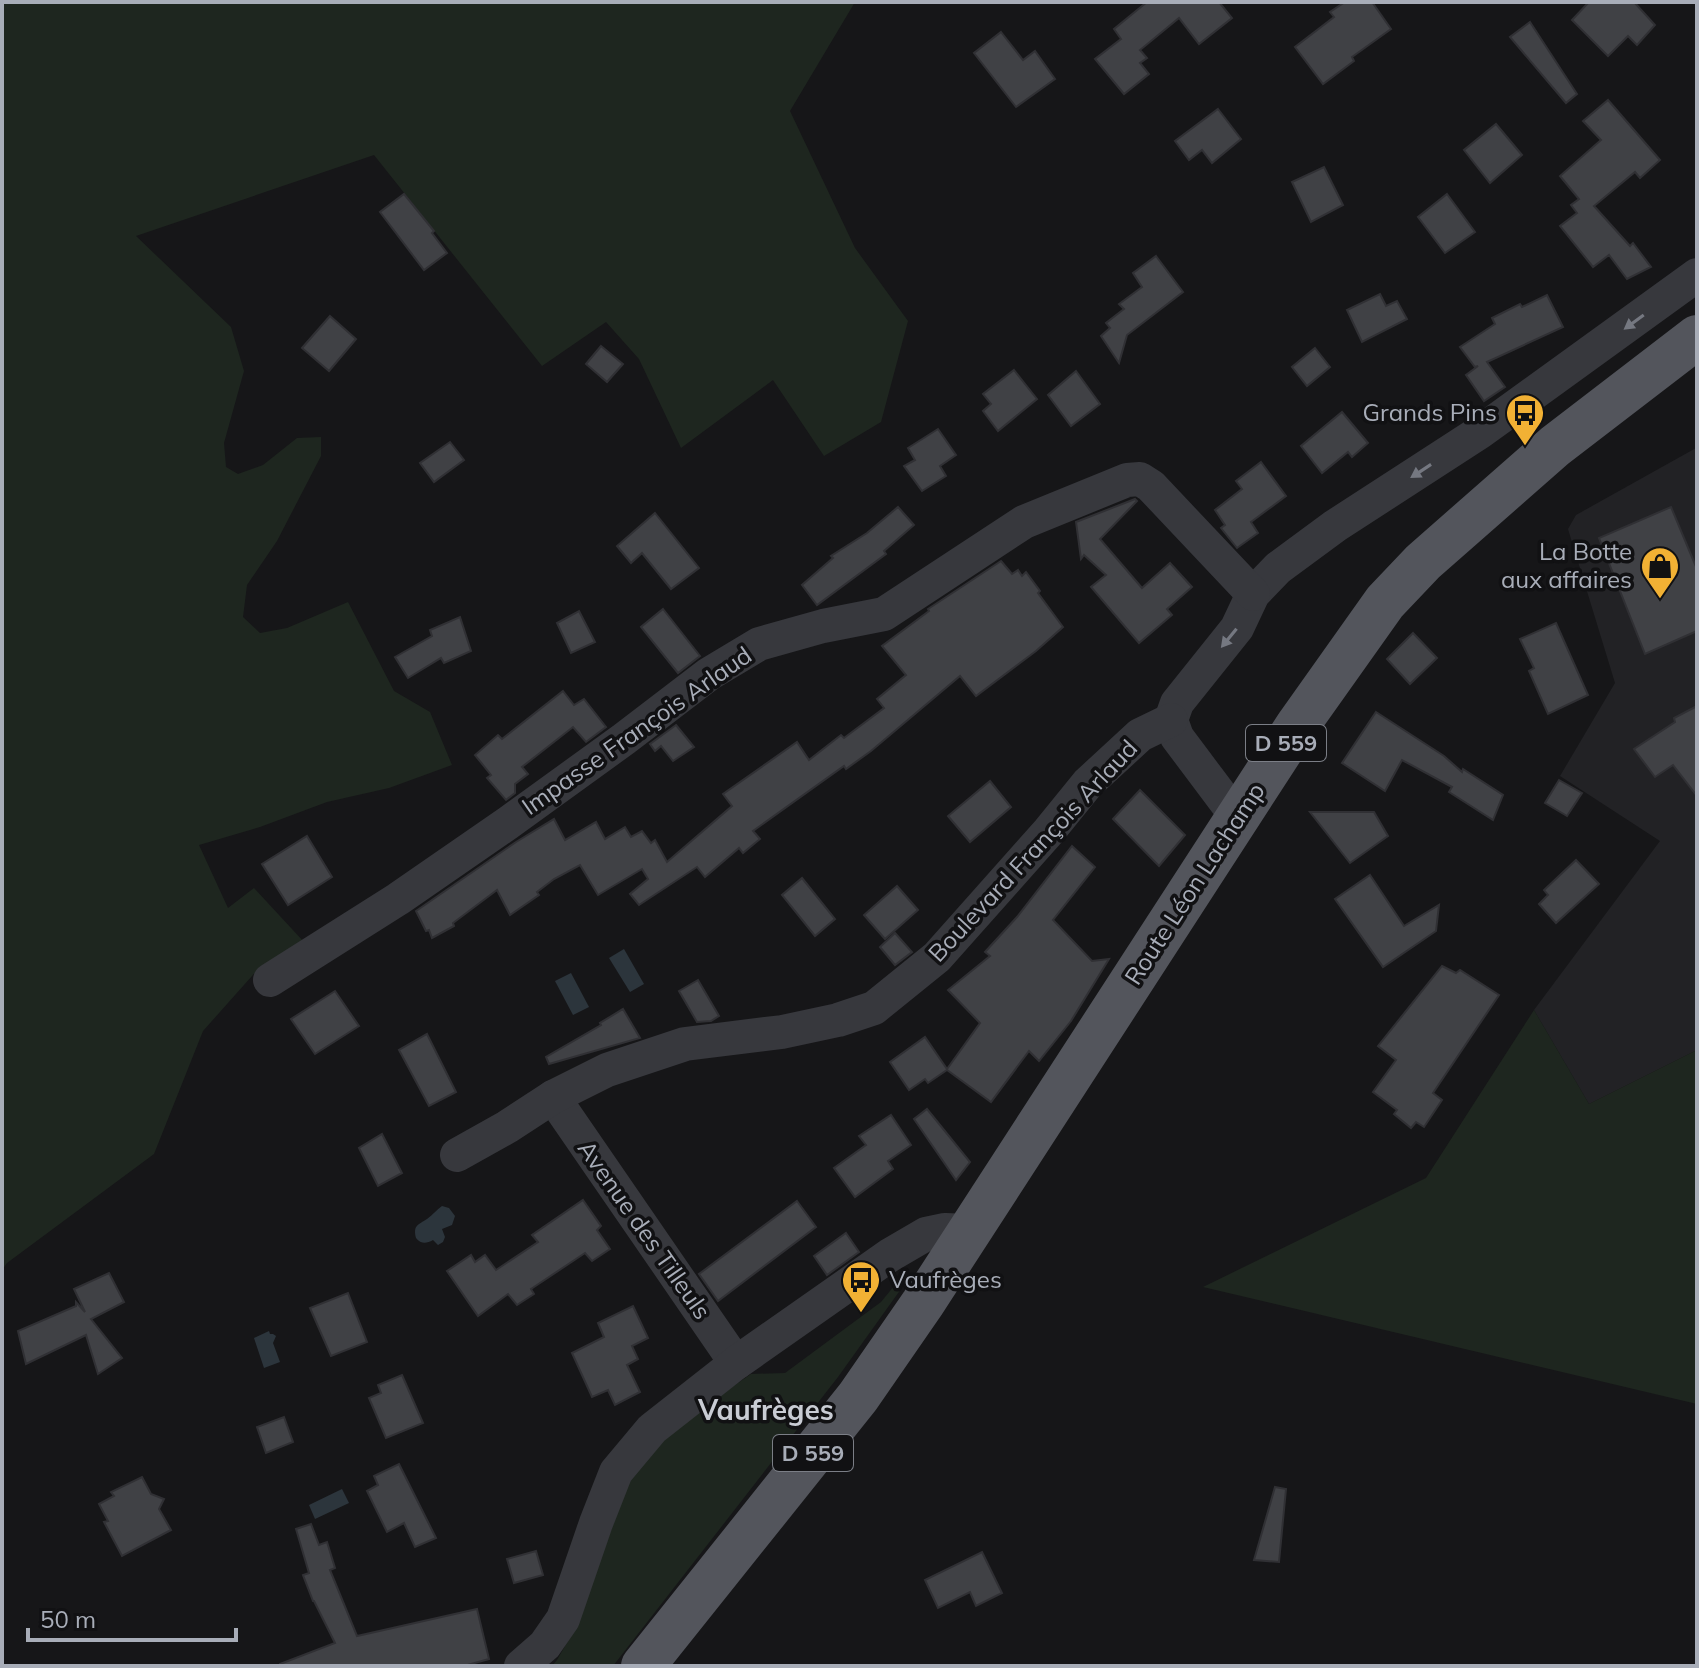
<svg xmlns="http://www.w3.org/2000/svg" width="1699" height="1668" font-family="Mulish,sans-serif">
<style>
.built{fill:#222225}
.green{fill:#1e261f}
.water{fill:#2c353c}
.building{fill:#404145;stroke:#303034;stroke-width:2}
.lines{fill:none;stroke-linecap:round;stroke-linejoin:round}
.minor{stroke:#37383d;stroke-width:34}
.primary{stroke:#53555c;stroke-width:44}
.oneway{fill:#757881}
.labels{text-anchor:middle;stroke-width:7;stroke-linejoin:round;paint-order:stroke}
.shield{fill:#111113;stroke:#7b7e86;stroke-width:2}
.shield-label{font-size:22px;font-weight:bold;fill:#a8adb8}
.poi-label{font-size:24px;fill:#a8adb8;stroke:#111113;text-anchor:end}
.street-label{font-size:24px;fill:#a8adb8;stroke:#111113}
.quarter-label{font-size:28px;font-weight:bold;fill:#c9ccd4;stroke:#111113}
</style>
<rect width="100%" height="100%" fill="#161618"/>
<!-- built -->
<polygon class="built" points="1696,448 1697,1050 1589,1104 1534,1010 1660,841 1560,776 1615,683 1568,529 1576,515"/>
<!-- green -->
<g class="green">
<polygon points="2,2 855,2 790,111 855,248 908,321 881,422 824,456 773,380 681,448 639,359 606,322 542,366 374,155 136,236 231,327 244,371 224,443 226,467 238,474 263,465 297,438 321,437 321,456 277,541 247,585 243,617 260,633 287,628 348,602 394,691 430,712 452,765 389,788 327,802 260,827 199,845 228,908 254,888 304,942 260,967 203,1031 154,1154 7,1263 2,1270"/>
<polygon points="1534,1010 1589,1104 1697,1050 1697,1404 1203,1287 1426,1178"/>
<polygon points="899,1280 903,1282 901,1289 838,1377 613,1666 552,1666 557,1660 573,1632 629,1482 646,1456 697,1411 751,1374 785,1373 881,1302"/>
</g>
<!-- water -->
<g class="water">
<polygon points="624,949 644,984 630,992 609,958"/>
<polygon points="571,973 589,1007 573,1015 555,981"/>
<path d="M442,1206L449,1208L455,1216L452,1225L442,1229L445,1237L443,1242L438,1245L433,1240C426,1244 421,1244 416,1238C413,1225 418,1225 427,1219C433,1215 436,1210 442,1206Z"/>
<polygon points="269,1331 270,1334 273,1334 276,1336 273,1343 280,1362 264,1368 254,1338"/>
<polygon points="342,1489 349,1503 315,1519 309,1505"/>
</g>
<!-- building -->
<g class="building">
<polygon points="1147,2 1219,2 1232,18 1199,44 1179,18 1140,50 1147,58 1140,63 1149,74 1124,94 1095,59 1121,39 1114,29"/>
<polygon points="1345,2 1372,2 1391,29 1352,57 1354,61 1323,84 1295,47 1334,17 1330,12"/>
<polygon points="1589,2 1634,2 1655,25 1637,45 1628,36 1608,56 1572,20"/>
<polygon points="1530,22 1577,94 1566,103 1510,37"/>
<polygon points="1001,32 1023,60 1035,51 1055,79 1016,107 974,53"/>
<polygon points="1608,100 1660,160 1640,178 1635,172 1594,206 1630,246 1633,243 1651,267 1627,279 1609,255 1593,267 1560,226 1577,213 1571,205 1579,199 1560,176 1601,140 1583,121"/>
<polygon points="1218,109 1241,139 1212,163 1202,150 1189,160 1175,141"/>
<polygon points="1496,124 1522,155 1490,183 1464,150"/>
<polygon points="1324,167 1343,205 1311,222 1292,182"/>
<polygon points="404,194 434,231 432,233 447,253 424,270 380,212"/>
<polygon points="1447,194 1475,232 1445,253 1418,217"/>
<polygon points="1156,256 1183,292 1127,335 1119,363 1101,336 1110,328 1106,323 1124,309 1119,304 1142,287 1133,273"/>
<polygon points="1380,294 1386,306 1397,301 1407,319 1362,342 1347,310"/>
<polygon points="1547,295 1563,327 1487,362 1505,387 1484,401 1466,375 1478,366 1475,367 1460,347 1495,324 1492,318 1520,304 1522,307"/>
<polygon points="330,316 356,339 329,371 302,348"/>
<polygon points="601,346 623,364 607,382 586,364"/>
<polygon points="1315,348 1330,367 1307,386 1292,367"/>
<polygon points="1014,370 1037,399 998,431 983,411 991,404 983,394"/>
<polygon points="1076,371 1100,404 1071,426 1048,395"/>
<polygon points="1342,412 1368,443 1352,457 1348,452 1322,473 1301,446"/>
<polygon points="938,429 956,455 940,466 946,476 922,491 904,466 915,460 908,448"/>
<polygon points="450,442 464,460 434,482 420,463"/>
<polygon points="1261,462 1286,496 1251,522 1258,533 1237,548 1221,528 1225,525 1215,510 1242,489 1236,481"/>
<polygon points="1135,499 1137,501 1100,539 1142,588 1170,563 1192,587 1167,609 1172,615 1139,643 1091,587 1106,575 1084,555 1081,559 1076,522"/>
<polygon points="898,507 914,525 884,551 886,554 817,605 802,585 833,558 831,556 867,533"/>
<polygon points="1671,507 1697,569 1697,631 1645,654 1599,538"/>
<polygon points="655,513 699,568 671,589 642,553 631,563 617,546"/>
<polygon points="1001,561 1012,574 1018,570 1022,576 1026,572 1040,591 1038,593 1063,627 1036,651 976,696 960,676 871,751 846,769 844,766 753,831 760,839 743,853 739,848 705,877 697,867 639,905 630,894 648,879 642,869 598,895 580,865 554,879 537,892 539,895 510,915 497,890 453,923 454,926 432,938 429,930 426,931 416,911 516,842 554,819 565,840 596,822 605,839 625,827 631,837 642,831 651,843 655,840 667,862 732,806 723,794 797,742 809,760 841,735 844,738 884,708 877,699 906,675 882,646 929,611 928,609"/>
<polygon points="663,609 700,656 678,673 641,627"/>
<polygon points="579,611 595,642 571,653 557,623"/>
<polygon points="460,617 471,651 444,663 441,658 408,678 395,657 432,636 430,630"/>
<polygon points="1556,623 1588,695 1548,714 1529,671 1534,668 1520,639"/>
<polygon points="1413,633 1437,658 1410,684 1387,659"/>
<polygon points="563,691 574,705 584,699 606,727 586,742 573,727 522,767 528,774 515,784 515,793 506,800 487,778 491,775 475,755 498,735 502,739"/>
<polygon points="1697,706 1697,796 1673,765 1655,777 1634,749 1675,722 1674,718"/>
<polygon points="1376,712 1444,756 1462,772 1463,769 1503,795 1493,820 1449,792 1452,787 1402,760 1385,791 1342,763"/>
<polygon points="676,725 694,747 673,761 661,746 655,751 650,744"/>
<polygon points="1559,780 1582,793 1567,816 1545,803"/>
<polygon points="990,781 1011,807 970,842 948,816"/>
<polygon points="1140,790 1185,835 1159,866 1113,819"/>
<polygon points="1310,812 1374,812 1388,836 1350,863"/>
<polygon points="307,836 332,877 288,905 262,864"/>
<polygon points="1072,846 1095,867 1053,920 1092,961 1109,959 1071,1021 1039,1061 1029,1051 991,1102 947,1070 928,1083 925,1079 909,1090 890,1062 925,1037 947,1069 980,1023 948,990 990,956 985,952 1017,917"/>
<polygon points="1576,860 1599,884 1556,923 1539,904 1548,895 1544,890"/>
<polygon points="1370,875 1404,926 1439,905 1436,931 1383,967 1335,899"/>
<polygon points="802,878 835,919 815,936 782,895"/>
<polygon points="897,886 918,910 885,939 864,915"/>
<polygon points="895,933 912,952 895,965 880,947"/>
<polygon points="1442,966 1456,973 1460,970 1499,995 1433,1093 1442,1100 1424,1127 1416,1122 1411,1128 1394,1114 1397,1110 1373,1092 1396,1060 1378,1046"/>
<polygon points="698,980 719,1016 711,1021 697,1022 679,991"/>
<polygon points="335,991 359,1026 315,1054 291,1019"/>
<polygon points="623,1009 640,1038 549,1064 546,1057 601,1025 600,1023"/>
<polygon points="427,1034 456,1092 429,1106 399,1050"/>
<polygon points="927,1109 970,1162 956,1180 914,1119"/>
<polygon points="891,1115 911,1145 888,1161 893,1169 855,1197 834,1168 866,1145 859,1136"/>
<polygon points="382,1134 402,1173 378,1186 359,1148"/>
<polygon points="583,1200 601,1226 597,1230 610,1249 592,1261 585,1253 531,1289 534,1294 517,1305 508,1294 478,1316 447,1271 471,1255 475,1262 485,1255 496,1270 538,1242 532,1235"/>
<polygon points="797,1201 816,1227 718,1301 699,1274"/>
<polygon points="846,1233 859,1252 827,1275 814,1256"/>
<polygon points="109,1273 124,1302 91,1319 122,1358 98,1374 86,1335 26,1364 18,1331 76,1306 76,1302 85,1312 74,1289"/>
<polygon points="348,1293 367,1342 331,1356 310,1308"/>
<polygon points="633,1306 648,1338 632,1346 638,1359 627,1365 640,1392 615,1405 608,1390 592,1397 572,1353 604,1337 598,1323"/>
<polygon points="402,1375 423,1423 386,1438 369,1398 381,1393 378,1385"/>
<polygon points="284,1417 293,1442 266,1453 257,1427"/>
<polygon points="399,1464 436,1538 415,1547 404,1523 387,1532 367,1491 378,1485 374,1476"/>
<polygon points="142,1477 151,1494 164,1499 159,1509 171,1530 122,1556 104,1522 108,1521 99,1504 114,1496 111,1492"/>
<polygon points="1275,1487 1286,1489 1279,1562 1254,1560"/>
<polygon points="311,1524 319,1545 327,1542 335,1568 330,1570 357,1636 477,1609 489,1659 464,1666 280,1666 280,1664 335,1643 314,1601 313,1601 303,1575 309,1573 296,1529"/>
<polygon points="536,1551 543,1575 514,1583 507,1559"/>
<polygon points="982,1552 1002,1593 976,1606 970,1592 938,1608 925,1580"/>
</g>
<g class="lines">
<!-- minor -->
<g class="minor">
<polyline points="1237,817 1177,737 1171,720 1177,703 1237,628 1253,594 1278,568 1335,526 1480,432 1697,275"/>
<polyline points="270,980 398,899 508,823 624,739 709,674 759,644 823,626 884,614 1024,522 1127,480 1140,479 1151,486 1253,594"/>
<polyline points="553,1097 736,1363"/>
<polyline points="457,1155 507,1127 553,1097 607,1070 685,1044 782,1032 838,1020 874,1008 937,957 1049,831 1088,783 1140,735 1171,720"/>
<polyline points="521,1666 545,1645 563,1619 596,1523 616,1472 652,1429 736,1363 890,1255 926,1234 945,1230 970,1231"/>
</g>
<!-- primary -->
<polyline class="primary" points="643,1666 858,1397 923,1303 1297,726 1385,602 1423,562 1555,446 1697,337"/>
</g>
<!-- one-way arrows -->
<defs><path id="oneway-solid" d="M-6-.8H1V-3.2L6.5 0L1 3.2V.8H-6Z" transform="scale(2)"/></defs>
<g class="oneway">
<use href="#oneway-solid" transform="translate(1634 322) rotate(144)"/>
<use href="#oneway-solid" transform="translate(1421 471) rotate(147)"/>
<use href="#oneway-solid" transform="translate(1229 638) rotate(129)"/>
</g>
<!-- icons -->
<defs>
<g id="bus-pin" transform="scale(2)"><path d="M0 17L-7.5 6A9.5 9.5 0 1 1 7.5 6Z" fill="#f2b134" stroke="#111113"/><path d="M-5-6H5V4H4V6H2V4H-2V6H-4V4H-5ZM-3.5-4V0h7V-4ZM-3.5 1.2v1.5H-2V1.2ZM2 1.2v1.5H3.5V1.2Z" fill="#111"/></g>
<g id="shop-pin" transform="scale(2)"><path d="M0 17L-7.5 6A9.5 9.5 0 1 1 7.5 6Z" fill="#f2b134" stroke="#111113"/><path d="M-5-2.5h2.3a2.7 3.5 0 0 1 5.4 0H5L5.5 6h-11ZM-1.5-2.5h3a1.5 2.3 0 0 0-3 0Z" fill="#111"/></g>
</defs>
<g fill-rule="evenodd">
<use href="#bus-pin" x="1525" y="413"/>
<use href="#shop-pin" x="1660" y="566"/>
<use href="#bus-pin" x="861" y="1280"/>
</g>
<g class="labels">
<!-- shield labels -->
<g class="shield">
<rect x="1246" y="725" width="80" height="36" rx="6"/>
<rect x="773" y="1435" width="80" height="36" rx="6"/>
</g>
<g class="shield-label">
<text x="1286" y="751">D 559</text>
<text x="813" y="1461">D 559</text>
</g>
<!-- poi labels -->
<g class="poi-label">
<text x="1497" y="421">Grands Pins</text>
<text x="1632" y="560">La Botte<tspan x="1632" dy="28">aux affaires</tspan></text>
<text x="889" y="1288" text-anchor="start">Vaufrèges</text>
</g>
<!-- street labels -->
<g class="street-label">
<text transform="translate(637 731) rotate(-35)" y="8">Impasse François Arlaud</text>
<text transform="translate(1033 851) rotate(-47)" y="8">Boulevard François Arlaud</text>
<text transform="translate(1195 884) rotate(-57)" y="8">Route Léon Lachamp</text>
<text transform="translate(644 1230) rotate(55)" y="8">Avenue des Tilleuls</text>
</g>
<!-- quarter labels -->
<g class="quarter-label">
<text x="766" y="1420">Vaufrèges</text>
</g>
</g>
<!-- border -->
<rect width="1699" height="1668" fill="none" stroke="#a8adb8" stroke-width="8"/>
<!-- scale -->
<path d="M28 1628v12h208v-12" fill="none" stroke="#a8adb8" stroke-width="4"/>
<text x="40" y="1628" font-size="24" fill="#a8adb8" stroke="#111113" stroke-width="6" paint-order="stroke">50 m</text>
</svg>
